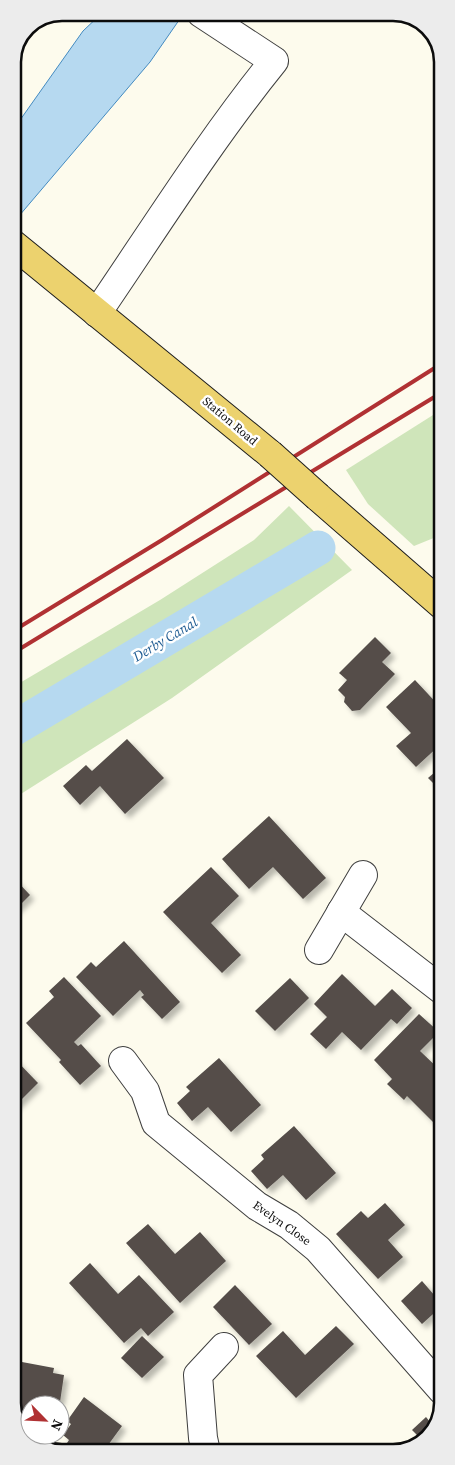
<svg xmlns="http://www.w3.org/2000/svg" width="455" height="1465" font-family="'Source Serif 4',serif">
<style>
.green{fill:#cfe5ba}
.water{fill:#b6d9f0;stroke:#448bc1}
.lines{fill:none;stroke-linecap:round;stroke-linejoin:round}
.canal{stroke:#b6d9f0;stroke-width:35}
.building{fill:#544e4a;filter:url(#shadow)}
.minor-casing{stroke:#3f3f3f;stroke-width:30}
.major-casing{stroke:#1d1d1d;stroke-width:30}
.minor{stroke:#fff;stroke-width:28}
.major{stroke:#ecd26e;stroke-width:28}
.rail{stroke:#b03133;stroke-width:4}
.major-bridge-casing{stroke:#1d1d1d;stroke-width:30;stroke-linecap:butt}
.major-bridge{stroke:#ecd26e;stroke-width:28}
.labels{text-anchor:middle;stroke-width:5;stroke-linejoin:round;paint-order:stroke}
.street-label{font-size:12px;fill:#0c0c0c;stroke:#fff}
.water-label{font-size:14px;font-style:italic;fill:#215d93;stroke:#fff}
.rim{fill:none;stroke:#0c0c0c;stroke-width:2.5}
</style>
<defs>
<filter id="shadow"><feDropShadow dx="4.5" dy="4.5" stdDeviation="2.5" flood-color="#0004"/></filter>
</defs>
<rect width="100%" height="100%" fill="#fdfbed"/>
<!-- green -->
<g class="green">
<polygon points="441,410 441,535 414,546 368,504 346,470"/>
<polygon points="289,506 352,570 172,698 13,799 13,687 160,600 254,540"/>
</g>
<!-- water -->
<polygon class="water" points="102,13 184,13 150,62 13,223 13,130 83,31"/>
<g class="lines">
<!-- canal -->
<polyline class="canal" points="13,729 318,548"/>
</g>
<!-- building -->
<g class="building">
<polygon points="375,637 391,653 382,662 395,674 360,710 352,711 344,702 345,697 338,690 347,680 339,673"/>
<polygon points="415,680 442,709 442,743 416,767 396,746 411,733 386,707"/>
<polygon points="127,739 164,778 125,814 100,786 80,805 63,786 86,765 92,771"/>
<polygon points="442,766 442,783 437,787 428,778"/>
<polygon points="269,816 326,878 303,899 273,867 249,889 222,859"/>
<polygon points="211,867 239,896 211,923 241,955 222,973 163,912"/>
<polygon points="14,878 30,895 14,911"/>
<polygon points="124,941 180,1002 162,1019 141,997 144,995 140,990 113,1016 76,977 91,962 96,967"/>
<polygon points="342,974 375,1006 392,989 412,1008 397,1024 391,1019 361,1050 342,1032 326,1049 310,1034 327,1017 314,1004"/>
<polygon points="64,977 101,1016 74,1042 78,1046 81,1044 101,1066 80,1085 59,1062 61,1060 26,1023 54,997 49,991"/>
<polygon points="290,978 309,998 275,1031 255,1011"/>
<polygon points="419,1014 439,1032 420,1051 442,1072 442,1081 436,1087 442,1093 442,1115 434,1123 407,1096 404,1100 387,1084 392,1079 374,1060"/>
<polygon points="14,1058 38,1083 14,1107"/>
<polygon points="219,1058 261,1105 231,1132 208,1107 192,1121 177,1103 190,1091 186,1087"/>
<polygon points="294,1126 336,1173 306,1200 283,1175 267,1189 251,1171 264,1159 261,1155"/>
<polygon points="385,1203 405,1225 388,1240 403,1257 378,1279 336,1234 361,1211 368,1218"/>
<polygon points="148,1224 175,1254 200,1232 226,1261 180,1303 126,1243"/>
<polygon points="90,1263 118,1294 139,1275 174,1312 148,1336 141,1328 124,1343 69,1283"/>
<polygon points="422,1281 442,1304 442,1306 422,1324 401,1301"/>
<polygon points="235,1285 272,1324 249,1345 213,1307"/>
<polygon points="336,1326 354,1344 296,1398 256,1356 283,1331 305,1355"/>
<polygon points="142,1336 164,1357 142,1378 121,1358"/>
<polygon points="22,1362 54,1368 53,1373 64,1375 60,1402 48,1400 47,1405 30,1405 30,1431 23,1429 14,1415 14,1387 16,1374 20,1375"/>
<polygon points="84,1397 122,1426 103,1452 61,1452 69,1440 63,1435 71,1424 67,1421"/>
<polygon points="426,1417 434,1427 432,1433 422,1440 412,1430"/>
</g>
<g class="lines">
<!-- minor casing -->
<g class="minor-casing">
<g id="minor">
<path d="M97,313C155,228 210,140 274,61L201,13"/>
<polyline points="341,912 442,990"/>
<polyline points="319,950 363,875"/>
<polyline points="123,1061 145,1091 156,1123 257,1206 289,1225 318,1249 442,1390"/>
<polyline points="206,1452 203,1438 198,1375 224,1347"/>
</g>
</g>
<!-- major casing -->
<g class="major-casing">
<g id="major">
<polyline points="13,244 270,454"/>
<polyline points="318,497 442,605"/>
</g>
</g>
<!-- minor -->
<use href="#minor" class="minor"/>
<!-- major -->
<use href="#major" class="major"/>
<!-- rail -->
<g class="rail">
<polyline points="13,631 162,540 441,364"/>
<polyline points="13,653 441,393"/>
</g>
<!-- major-bridge casing -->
<g class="major-bridge-casing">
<polyline id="major-bridge" points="270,454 318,497"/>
</g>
<!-- major-bridge -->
<use href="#major-bridge" class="major-bridge"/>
</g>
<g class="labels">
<!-- street labels -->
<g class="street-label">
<text transform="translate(230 421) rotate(40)" y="4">Station Road</text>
<text transform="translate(282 1223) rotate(35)" y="4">Evelyn Close</text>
</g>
<!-- water labels -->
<g class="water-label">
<text transform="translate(165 639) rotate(-31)" y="5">Derby Canal</text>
</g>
</g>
<!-- crop -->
<path d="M0 0H455V1465H0ZM62 21H393A41 41 0 0 1 434 62V1403A41 41 0 0 1 393 1444H62A41 41 0 0 1 21 1403V62A41 41 0 0 1 62 21Z" fill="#ececec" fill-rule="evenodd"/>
<path class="rim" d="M62 21H393A41 41 0 0 1 434 62V1403A41 41 0 0 1 393 1444H62A41 41 0 0 1 21 1403V62A41 41 0 0 1 62 21Z"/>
<!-- north arrow -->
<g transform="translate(45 1420) rotate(114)"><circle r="24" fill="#ffffff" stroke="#9e9e9e"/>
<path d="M0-4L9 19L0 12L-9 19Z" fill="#b03133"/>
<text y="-8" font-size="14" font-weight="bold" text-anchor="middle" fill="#0c0c0c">N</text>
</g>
</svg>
